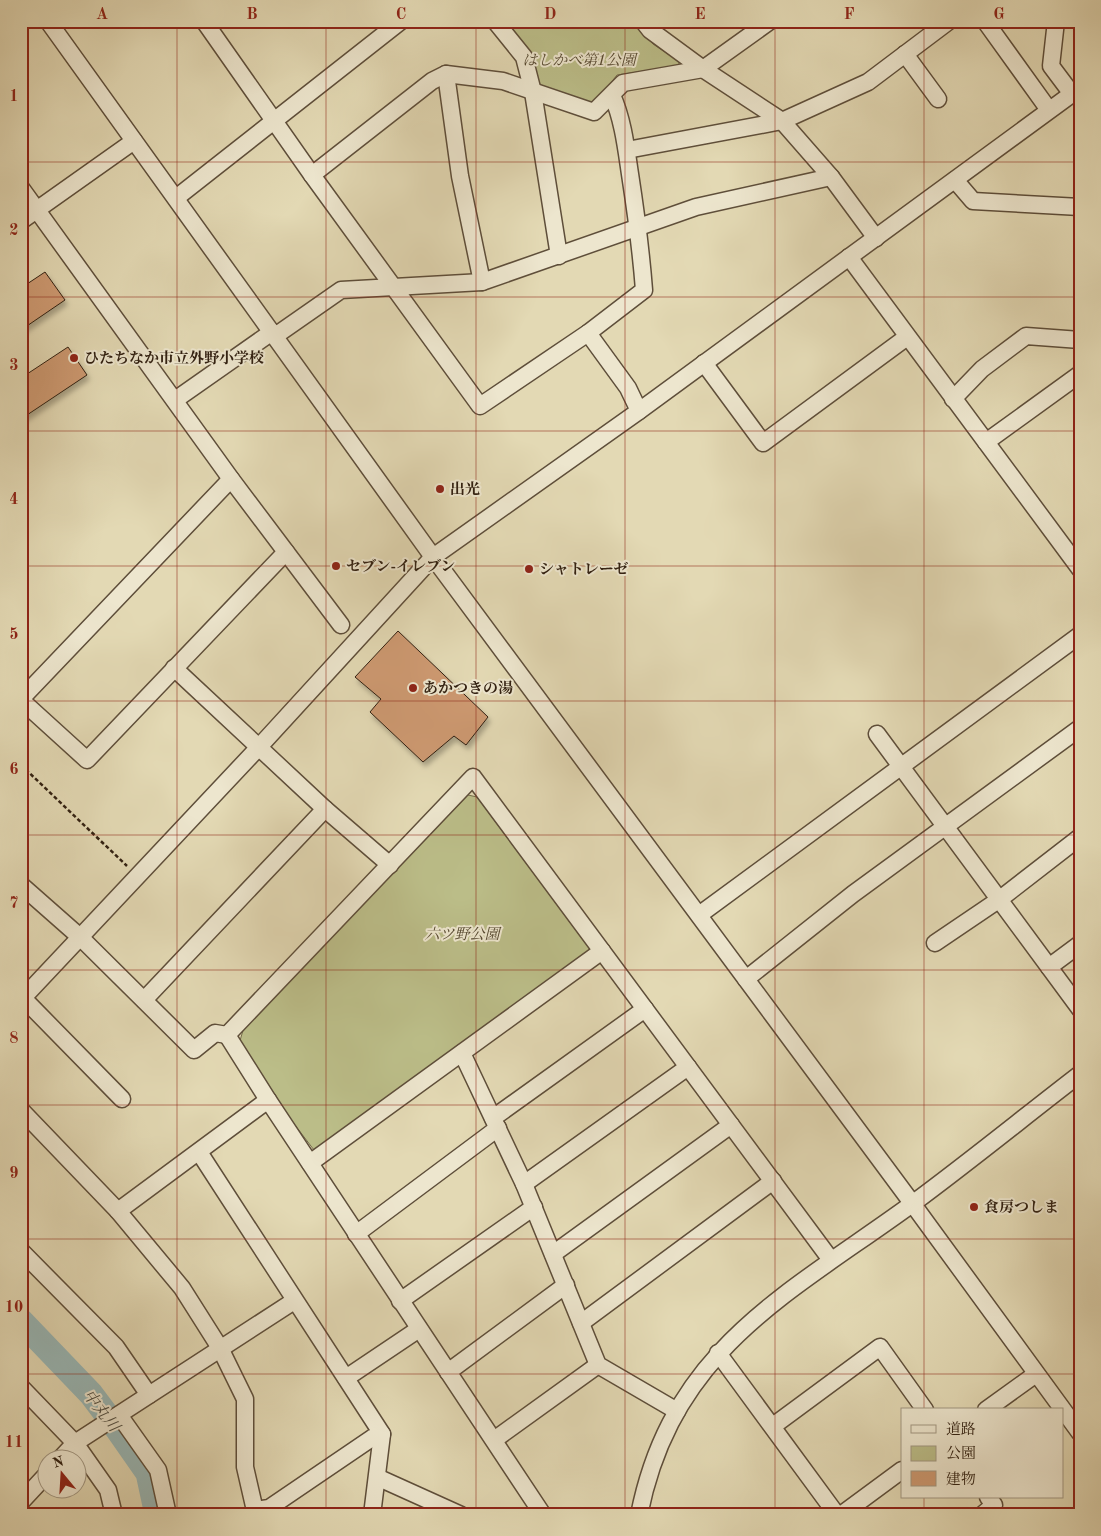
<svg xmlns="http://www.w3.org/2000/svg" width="1101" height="1536" font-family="'Old Standard TT','Noto Serif JP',serif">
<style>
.green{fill:#bbbd88;stroke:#766e4c}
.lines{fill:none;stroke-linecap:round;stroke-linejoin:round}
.river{stroke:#99b8b7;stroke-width:25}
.building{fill:#cd9971;stroke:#312011;filter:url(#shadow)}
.minor-casing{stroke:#5e4e3a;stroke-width:19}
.path{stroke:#312011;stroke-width:2.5;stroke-dasharray:4 2.5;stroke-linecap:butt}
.minor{stroke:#ede6ce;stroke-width:16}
.grid{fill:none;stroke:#8f2418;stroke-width:1;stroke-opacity:0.55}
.poi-dot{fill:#8f2418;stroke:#ede6ce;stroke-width:2}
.labels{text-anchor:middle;stroke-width:4;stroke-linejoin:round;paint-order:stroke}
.park-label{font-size:15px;font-style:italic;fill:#54472f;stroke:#ede6ce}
.poi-label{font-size:15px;font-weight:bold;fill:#312011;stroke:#ede6ce;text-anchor:start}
.water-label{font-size:16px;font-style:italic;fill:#504e43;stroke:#ede6ce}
.neatline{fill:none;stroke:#8f2418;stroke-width:2}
.grid-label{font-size:16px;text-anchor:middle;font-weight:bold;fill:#8f2418}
</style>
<defs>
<filter id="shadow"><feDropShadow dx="2.5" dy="4.5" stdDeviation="2.5" flood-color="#0004"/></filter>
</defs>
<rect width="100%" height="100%" fill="#e3d9b4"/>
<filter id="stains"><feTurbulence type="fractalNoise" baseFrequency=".004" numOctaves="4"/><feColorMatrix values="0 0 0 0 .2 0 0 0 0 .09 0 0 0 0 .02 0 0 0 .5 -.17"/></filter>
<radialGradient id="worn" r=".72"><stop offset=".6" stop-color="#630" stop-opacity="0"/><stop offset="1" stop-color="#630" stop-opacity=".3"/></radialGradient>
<!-- green -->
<g class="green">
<polygon points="504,21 634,21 653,44 680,62 677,66 617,75 593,106 539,87"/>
<polygon points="468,795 477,797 592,952 314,1150 275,1099 239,1044 244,1027"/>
</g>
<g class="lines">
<!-- river -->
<polyline class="river" points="21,1321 91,1394 118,1430 148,1473 157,1515"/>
</g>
<!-- building -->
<g class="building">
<polygon points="45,272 65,300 21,330 21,288"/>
<polygon points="68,347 87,375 21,419 21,378"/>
<polygon points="398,631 488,717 466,745 454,736 423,762 370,712 381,699 355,677"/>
</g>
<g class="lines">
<!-- minor casing -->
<g class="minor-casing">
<g id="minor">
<polyline points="48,21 433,557 912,1203 1080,1433"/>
<polyline points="204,21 312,175 480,406 588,333"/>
<polyline points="495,21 524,57 533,92 559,256"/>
<polyline points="643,21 650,30 703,69 782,121 831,177 876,238"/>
<polyline points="985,21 1049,110"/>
<polyline points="1056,21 1051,66 1072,94"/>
<polyline points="905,54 938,99"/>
<polyline points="446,74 460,176 482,282"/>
<path d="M612,95C623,120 626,147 630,174C636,213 641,251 644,290L588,333L628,388L639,411"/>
<polyline points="627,150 782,121 868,82 949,21"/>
<polyline points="312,175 432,81 446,74 503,81 594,112 623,83 703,69 770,21"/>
<polyline points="955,180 973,201 1080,207"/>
<polyline points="21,188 231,479 341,625"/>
<polyline points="176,198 401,21"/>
<polyline points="21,221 134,141"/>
<polyline points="849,257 1080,569"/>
<polyline points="275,336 341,290 482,282 696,207 831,177"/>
<polyline points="704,363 763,443 907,337"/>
<polyline points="953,399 982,369 1026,336 1080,340"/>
<polyline points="175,400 272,332"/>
<polyline points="986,442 1080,374"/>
<polyline points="174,668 325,809 390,865"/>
<polyline points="21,699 231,479"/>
<polyline points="21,700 87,760 286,552"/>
<polyline points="877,734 1080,1009"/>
<polyline points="21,885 80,937 194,1050 215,1033 227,1035"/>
<polyline points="699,915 1080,635"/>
<polyline points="935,943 1000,899 1080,837"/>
<polyline points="1049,967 1080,944"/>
<polyline points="746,979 853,894 1080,728"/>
<polyline points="23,998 122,1099"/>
<polyline points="21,1000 259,747 433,557 639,411 1080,88"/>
<polyline points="144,1000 325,809"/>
<polyline points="227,1035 473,777 831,1260"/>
<polyline points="227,1035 268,1100 543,1515"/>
<polyline points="462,1053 524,1184 598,1365 677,1411"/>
<polyline points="21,1110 118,1211 182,1288 220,1348 245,1399 245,1467 256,1515"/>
<polyline points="493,1118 645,1009"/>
<polyline points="199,1152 382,1434 372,1515"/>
<polyline points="310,1163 602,951"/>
<polyline points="524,1184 688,1067"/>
<polyline points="118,1211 268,1100"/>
<polyline points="356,1234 498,1128"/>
<polyline points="21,1251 116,1347 149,1395"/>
<polyline points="553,1254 731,1125"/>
<polyline points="400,1301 534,1207"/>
<polyline points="581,1323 773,1181"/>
<polyline points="718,1353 837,1515"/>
<polyline points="448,1372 566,1285"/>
<polyline points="346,1378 419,1329"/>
<polyline points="21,1387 75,1443 108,1490 114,1515"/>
<polyline points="986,1410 1036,1374"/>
<polyline points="119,1415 158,1470 168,1515"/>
<polyline points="773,1426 880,1347 925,1410"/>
<polyline points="494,1440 598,1365"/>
<polyline points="61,1458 75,1443 294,1301"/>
<polyline points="379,1478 461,1515"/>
<polyline points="21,1502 48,1473"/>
<polyline points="256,1510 269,1508 372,1438 382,1434"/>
<path d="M639,1515C672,1349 787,1295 912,1204C969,1162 1024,1117 1080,1074"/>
<polyline points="841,1515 902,1470"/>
<polyline points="982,1515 994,1505 988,1497"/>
</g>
</g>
<!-- path -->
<polyline class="path" points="21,765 127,866"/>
<!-- minor -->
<use href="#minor" class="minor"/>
</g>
<!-- grid -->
<path class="grid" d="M177,21V1515M326,21V1515M476,21V1515M625,21V1515M775,21V1515M924,21V1410M21,162H1080M21,297H1080M21,431H1080M21,566H1080M21,701H1080M21,835H1080M21,970H1080M21,1105H1080M21,1239H1080M21,1374H1080M924,1497V1515"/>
<!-- markers -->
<g class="poi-dot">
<circle cx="74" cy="358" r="5"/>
<circle cx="440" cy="489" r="5"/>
<circle cx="336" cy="566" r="5"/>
<circle cx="529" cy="569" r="5"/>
<circle cx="413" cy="688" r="5"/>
<circle cx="974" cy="1207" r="5"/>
</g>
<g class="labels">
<!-- park labels -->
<g class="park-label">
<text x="579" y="65">はしかべ第1公園</text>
<text x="462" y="939">六ツ野公園</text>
</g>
<!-- poi labels -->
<g class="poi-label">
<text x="84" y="363">ひたちなか市立外野小学校</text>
<text x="450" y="494">出光</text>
<text x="346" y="571">セブン-イレブン</text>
<text x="539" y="574">シャトレーゼ</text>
<text x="423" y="693">あかつきの湯</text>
<text x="984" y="1212">食房つしま</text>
</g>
<!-- water labels -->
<g class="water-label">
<text transform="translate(102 1410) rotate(52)" y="6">中丸川</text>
</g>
</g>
<!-- margin -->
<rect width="1101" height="1536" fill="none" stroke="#e3d9b4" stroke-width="55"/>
<!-- legend -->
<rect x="901" y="1408" width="162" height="90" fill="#ede6ce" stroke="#a29782"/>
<rect x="911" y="1425" width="25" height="8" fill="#ede6ce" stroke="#a29782"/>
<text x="946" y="1434" font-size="15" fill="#312011">道路</text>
<rect x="911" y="1446" width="25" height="15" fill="#bbbd88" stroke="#a29782"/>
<text x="946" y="1458" font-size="15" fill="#312011">公園</text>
<rect x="911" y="1471" width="25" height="15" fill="#cd9971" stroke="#a29782"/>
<text x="946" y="1484" font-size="15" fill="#312011">建物</text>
<!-- north arrow -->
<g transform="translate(62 1474) rotate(342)"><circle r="24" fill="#ede6ce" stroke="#a29782"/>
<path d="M0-4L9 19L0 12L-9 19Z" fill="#8f2418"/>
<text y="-8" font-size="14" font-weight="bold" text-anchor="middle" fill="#312011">N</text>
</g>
<rect x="28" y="28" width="1046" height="1480" class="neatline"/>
<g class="grid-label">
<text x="102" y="19">A</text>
<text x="252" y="19">B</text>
<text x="401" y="19">C</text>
<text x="550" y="19">D</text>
<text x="700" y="19">E</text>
<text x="849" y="19">F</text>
<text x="999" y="19">G</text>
<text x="14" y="101">1</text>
<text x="14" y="235">2</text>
<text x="14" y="370">3</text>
<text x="14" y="504">4</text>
<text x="14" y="639">5</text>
<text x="14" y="774">6</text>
<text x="14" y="908">7</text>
<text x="14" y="1043">8</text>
<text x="14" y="1178">9</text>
<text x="14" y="1312">10</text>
<text x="14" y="1447">11</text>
</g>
<rect width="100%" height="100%" filter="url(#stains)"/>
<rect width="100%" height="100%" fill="url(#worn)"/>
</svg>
